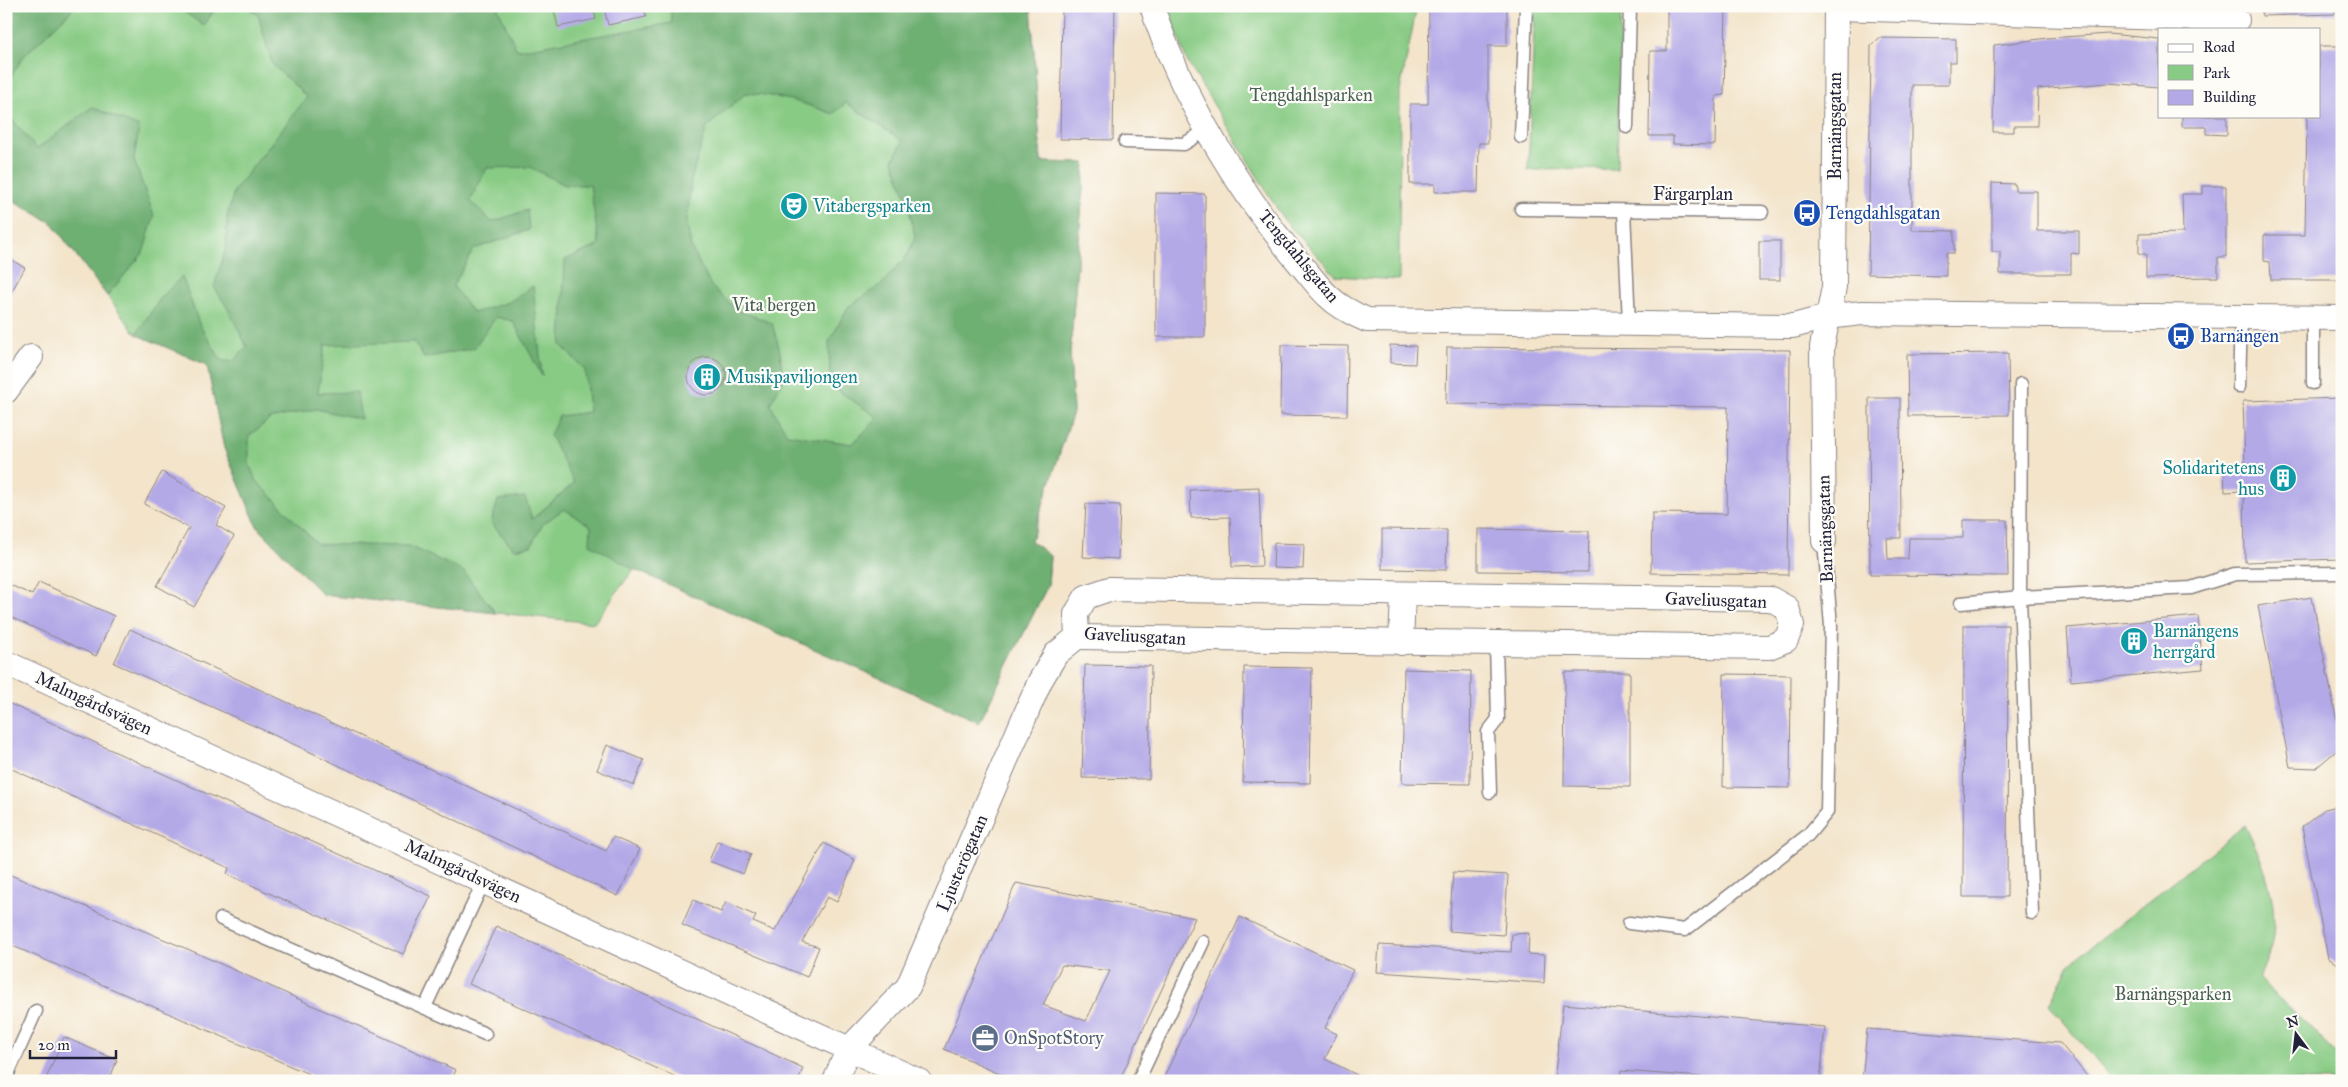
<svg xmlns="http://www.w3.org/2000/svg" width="2348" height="1087" font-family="'IM FELL Great Primer',serif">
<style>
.green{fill:#88cb84;stroke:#557660}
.forest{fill:#6eaf72;stroke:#486856;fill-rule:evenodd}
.building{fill:#b3a9e7;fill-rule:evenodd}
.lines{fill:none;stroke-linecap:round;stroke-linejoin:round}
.lane-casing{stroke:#8a8382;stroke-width:15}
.street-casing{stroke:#8a8382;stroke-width:26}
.lane{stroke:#fff;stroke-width:12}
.street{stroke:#fff;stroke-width:24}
.labels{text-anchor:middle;stroke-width:4.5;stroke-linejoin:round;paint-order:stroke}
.park-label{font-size:18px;fill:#465d55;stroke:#fdfcf7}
.street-label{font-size:18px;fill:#22223b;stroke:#fdfcf7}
.culture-label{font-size:18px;fill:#0d838f;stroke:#fdfcf7;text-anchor:start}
.transit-label{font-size:18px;fill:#164399;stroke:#fdfcf7;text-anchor:start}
.service-label{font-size:18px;fill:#4e5e75;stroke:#fdfcf7;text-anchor:start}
</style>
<rect width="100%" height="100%" fill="#fdfcf7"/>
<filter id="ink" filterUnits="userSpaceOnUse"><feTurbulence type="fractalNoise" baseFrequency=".02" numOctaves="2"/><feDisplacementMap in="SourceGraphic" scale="10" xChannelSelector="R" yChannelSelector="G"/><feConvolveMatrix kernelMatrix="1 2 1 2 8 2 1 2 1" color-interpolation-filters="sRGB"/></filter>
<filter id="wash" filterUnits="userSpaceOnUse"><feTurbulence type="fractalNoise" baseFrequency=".0096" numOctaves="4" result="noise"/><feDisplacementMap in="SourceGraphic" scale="20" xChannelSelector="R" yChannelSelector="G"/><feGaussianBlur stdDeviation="1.12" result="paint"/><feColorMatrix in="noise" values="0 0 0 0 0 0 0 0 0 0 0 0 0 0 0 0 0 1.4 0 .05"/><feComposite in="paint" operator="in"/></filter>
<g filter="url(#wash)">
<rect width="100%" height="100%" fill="#f3e4ca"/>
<!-- green -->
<g class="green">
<polygon points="6,6 1031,6 1041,162 1085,163 1070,354 1073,412 1031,541 1050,556 1048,585 979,722 634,569 594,623 323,595 257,526 224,448 207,365 136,334 52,223 6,196"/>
<polygon points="1167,6 1417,6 1400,91 1399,280 1336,276 1284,220 1187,61"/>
<polygon points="1535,6 1621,6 1617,169 1528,170"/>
<path d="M2245,825C2264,862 2282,908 2270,951C2267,960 2262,970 2259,979L2342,1059V1081H2113L2049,1004L2070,963Z"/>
</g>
<!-- forest -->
<g class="forest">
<polygon points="6,6 76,6 24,56 6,84"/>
<polygon points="176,6 217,6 204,26"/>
<path d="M245,6H497L517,50L672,23L670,6H1031L1041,162L1085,163L1070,354L1073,412L1031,541L1050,556L1048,585L979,722L633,569L590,544L591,526L564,509L543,524L531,546L514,549L491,523L498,500L525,497L532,519L574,483L550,435L559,416L589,412L585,370L561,345L565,260L599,245L590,185H565L530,167L487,168L470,201L492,222L527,210L529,230L474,249L453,286L473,313L509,302L533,286L542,376L513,321L496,317L474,348L424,358L414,342L325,345L318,393L357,392L361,419L316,409L270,419L249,436V464L256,480L317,544L409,546L463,571L496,613L323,595L257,526L224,448L207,365L136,334L160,299L182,276L200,326L222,361H233L247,347L227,307L214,287L226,248L227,217L234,191L307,97L272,64L258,15ZM746,93C777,95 804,103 833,114L846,103L903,141L893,160L907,200L915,237L908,254L882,284L848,307L829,342L830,385L878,418L852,444L787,434L770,404L783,381L780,351L772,323L737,310L711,286L691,247L687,222L691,180L707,127Z"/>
<polygon points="92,107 139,127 134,160 154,216 143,253 107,296 52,223 6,196 6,112 37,149"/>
</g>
<g id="blocks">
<!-- building -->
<g class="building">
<polygon points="572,6 593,6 596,19 558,27 554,10"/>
<polygon points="612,6 644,6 646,17 608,25 604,8"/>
<polygon points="1062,6 1115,6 1113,140 1060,139"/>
<polygon points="1429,6 1507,6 1507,46 1488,46 1488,143 1479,143 1478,192 1435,192 1435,184 1410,184 1410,104 1428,104"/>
<polygon points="1667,6 1726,6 1724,95 1716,96 1715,145 1673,144 1673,136 1649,136 1650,51 1667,51"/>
<polygon points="2261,6 2335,6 2335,14 2262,16"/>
<polygon points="2109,34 2159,39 2159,87 2108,83 2038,89 2037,126 2014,126 2014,132 1993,132 1994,45 2048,38"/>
<polygon points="1879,38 1956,39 1956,62 1949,62 1949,85 1912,85 1912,230 1954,231 1954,253 1946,253 1946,276 1868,274 1871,46"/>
<polygon points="2319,46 2342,46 2342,280 2271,280 2270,262 2264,261 2264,235 2305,235 2307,116 2319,116"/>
<polygon points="2182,116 2227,116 2227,135 2206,134 2206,127 2182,127"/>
<polygon points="1992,183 2015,184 2015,191 2037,191 2037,231 2079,231 2079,254 2071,253 2071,274 2000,274 2000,252 1992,252"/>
<polygon points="2203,186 2226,186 2226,257 2218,257 2218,277 2146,278 2146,254 2139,254 2139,234 2183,233 2182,194 2203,194"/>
<polygon points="1156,193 1205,194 1205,337 1156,337"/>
<rect x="1759" y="241" width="21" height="39"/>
<polygon points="7,257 25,268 6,301 6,258"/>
<polygon points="1281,345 1348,346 1347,416 1280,415"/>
<polygon points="1390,345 1416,346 1415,364 1390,363"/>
<polygon points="1447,347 1790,350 1788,575 1651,573 1652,513 1727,514 1728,407 1446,404"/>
<polygon points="2008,353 2009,415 1908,416 1907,354"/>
<circle cx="707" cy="376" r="19"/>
<polygon points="1869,398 1900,398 1901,538 1887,538 1888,559 1908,559 1909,538 1963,538 1963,520 2007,520 2008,576 1870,575"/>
<polygon points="2342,398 2342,559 2245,562 2244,491 2225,492 2224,466 2245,465 2243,401"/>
<polygon points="162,472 226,508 216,525 234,536 194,607 157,586 189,528 144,504"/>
<polygon points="1259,487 1262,566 1232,567 1230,517 1191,518 1190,490"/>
<polygon points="1086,504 1120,505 1118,559 1083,557"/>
<polygon points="1382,529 1447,530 1446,570 1382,569"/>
<polygon points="1478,529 1589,531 1588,572 1478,571"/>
<polygon points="1274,543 1304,544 1303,569 1273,568"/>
<polygon points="39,582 114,616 96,656 6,615 6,583 32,595"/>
<polygon points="2312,597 2342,746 2316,768 2290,767 2258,606"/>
<polygon points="2198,616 2203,669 2071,681 2067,628"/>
<polygon points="1964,625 2008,625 2007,897 1963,897"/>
<polygon points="130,629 606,851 613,837 640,849 618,896 261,729 114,663"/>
<polygon points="1085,665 1151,666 1149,779 1082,778"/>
<polygon points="1244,667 1312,668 1310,783 1243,782"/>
<polygon points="1404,669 1471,671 1470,784 1402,783"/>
<polygon points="1565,672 1630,672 1630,787 1564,786"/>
<polygon points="1724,674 1791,675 1790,788 1723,787"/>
<polygon points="6,702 431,896 403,954 227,874 229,868 12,769 6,775"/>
<polygon points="607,745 644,760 634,785 597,770"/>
<polygon points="2342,805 2342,967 2328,958 2302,827 2325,809"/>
<polygon points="717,841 751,854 743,874 709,861"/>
<polygon points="824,843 855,860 837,902 827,897 802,942 819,947 807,977 682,925 693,900 721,912 726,902 756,916 753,922 775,931"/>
<polygon points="1453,872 1508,875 1504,935 1449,931"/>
<polygon points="6,873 192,951 456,1070 451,1081 325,1081 6,943"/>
<path d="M1016,883L1195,918L1119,1081H1018L944,1049ZM1062,965L1110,971L1086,1021L1043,1005Z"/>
<polygon points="1240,917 1353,970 1325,1028 1337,1034 1325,1059 1369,1081 1162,1081"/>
<polygon points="496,926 803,1068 798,1081 685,1081 469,984"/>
<polygon points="1529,933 1528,954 1545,955 1544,983 1377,972 1379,945 1511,952 1512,934"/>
<polygon points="1563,1004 1825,1027 1820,1081 1757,1081 1621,1071 1620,1081 1554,1081"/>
<polygon points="1867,1029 2060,1043 2091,1081 1862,1081"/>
<polygon points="64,1037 117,1060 109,1081 45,1081"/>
</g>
</g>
</g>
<g filter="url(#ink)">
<use href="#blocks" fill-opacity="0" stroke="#8a8382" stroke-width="1"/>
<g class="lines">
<!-- lane casing -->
<g class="lane-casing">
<g id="lane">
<polyline points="1627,127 1630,6"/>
<polyline points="1521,137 1526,6"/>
<polyline points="1125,142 1184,144 1208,129"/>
<polyline points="1521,209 1762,212"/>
<polyline points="1624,211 1629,323"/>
<polyline points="2313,383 2313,318"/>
<polyline points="2021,384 2020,597 2032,913"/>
<polyline points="2239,387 2241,317"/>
<polyline points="1961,603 2020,597 2191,588 2235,574 2342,573"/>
<polyline points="1490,792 1488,732 1498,719 1496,644"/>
<polyline points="221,919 485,1034"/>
<polyline points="1629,923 1685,930 1808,835 1827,812 1831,626 1824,541"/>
<polyline points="425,1007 484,881"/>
<polyline points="6,1078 36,1011"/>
<polyline points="1138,1081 1203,942"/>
</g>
</g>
<!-- street casing -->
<g class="street-casing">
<g id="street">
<path d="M1152,6C1180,96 1241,194 1301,265C1310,275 1318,287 1328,296C1339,307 1353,314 1367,320L1793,326L1827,317L1862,313L2342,318"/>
<polyline points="1836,8 2237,20"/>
<polyline points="6,391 31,357"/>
<polyline points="1824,541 1822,347 1834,287 1836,6"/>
<polygon points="1109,589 1771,599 1787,608 1792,625 1786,640 1769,647 1077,637 1076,614 1086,597"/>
<polyline points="1401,643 1403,595"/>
<polyline points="6,663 919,1081"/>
<polyline points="835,1081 848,1050 908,987 1040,681 1056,654 1077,637"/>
</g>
</g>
<!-- lane -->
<use href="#lane" class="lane"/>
<!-- street -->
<use href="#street" class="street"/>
</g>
</g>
<!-- icons -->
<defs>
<g id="theatre-disc" transform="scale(1.4375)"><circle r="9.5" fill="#0f9aa8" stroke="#fdfcf7"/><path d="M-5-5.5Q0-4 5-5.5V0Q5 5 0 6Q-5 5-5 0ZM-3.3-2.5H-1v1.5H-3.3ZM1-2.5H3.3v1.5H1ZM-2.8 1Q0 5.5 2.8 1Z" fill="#fff"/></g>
<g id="bus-disc" transform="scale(1.4375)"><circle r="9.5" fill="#1a4fb4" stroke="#fdfcf7"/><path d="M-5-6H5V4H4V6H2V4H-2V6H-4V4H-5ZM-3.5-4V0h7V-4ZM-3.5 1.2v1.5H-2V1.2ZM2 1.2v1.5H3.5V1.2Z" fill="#fff"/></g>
<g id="building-disc" transform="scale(1.4375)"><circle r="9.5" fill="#0f9aa8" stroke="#fdfcf7"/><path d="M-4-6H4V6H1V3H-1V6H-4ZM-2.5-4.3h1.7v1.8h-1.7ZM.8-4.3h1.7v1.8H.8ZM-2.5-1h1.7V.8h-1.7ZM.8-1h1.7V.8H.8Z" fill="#fff"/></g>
<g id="office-disc" transform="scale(1.4375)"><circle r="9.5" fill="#5c6f8a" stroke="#fdfcf7"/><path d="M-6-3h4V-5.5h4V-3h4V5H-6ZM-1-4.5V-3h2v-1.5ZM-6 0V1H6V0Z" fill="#fff"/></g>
</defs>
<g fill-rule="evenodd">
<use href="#theatre-disc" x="794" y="206"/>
<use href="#bus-disc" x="1807" y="213"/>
<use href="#bus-disc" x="2181" y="336"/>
<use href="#building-disc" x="707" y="377"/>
<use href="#building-disc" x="2283" y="478"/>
<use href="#building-disc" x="2134" y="641"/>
<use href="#office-disc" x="985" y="1038"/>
</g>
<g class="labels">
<!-- park labels -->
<g class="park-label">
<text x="1311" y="101">Tengdahlsparken</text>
<text x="774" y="311">Vita bergen</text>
<text x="2173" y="1000">Barnängsparken</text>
</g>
<!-- street labels -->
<g class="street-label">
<text transform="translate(1835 126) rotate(-90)" y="6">Barnängsgatan</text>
<text x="1693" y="200">Färgarplan</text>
<text transform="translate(1299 256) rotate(50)" y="6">Tengdahlsgatan</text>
<text transform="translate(1825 529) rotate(-92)" y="6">Barnängsgatan</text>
<text transform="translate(1716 600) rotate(2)" y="6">Gaveliusgatan</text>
<text transform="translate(1135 636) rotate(3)" y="6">Gaveliusgatan</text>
<text transform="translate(94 703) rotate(25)" y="6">Malmgårdsvägen</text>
<text transform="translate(962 863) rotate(-67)" y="6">Ljusterögatan</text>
<text transform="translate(463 871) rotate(25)" y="6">Malmgårdsvägen</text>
</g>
<!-- culture labels -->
<g class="culture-label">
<text x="813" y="212">Vitabergsparken</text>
<text x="726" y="383">Musikpaviljongen</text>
<text x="2264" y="474" text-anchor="end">Solidaritetens<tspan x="2264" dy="21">hus</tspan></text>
<text x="2153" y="637">Barnängens<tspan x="2153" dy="21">herrgård</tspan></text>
</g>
<!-- transit labels -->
<g class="transit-label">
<text x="1826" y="219">Tengdahlsgatan</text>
<text x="2200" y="342">Barnängen</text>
</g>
<!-- service labels -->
<g class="service-label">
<text x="1004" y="1044">OnSpotStory</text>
</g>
</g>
<!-- margin -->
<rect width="2348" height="1087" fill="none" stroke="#fdfcf7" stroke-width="25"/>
<!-- legend -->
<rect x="2158" y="28" width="162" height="90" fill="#fdfcf7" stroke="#a5a5ac"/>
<rect x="2168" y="44" width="25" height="8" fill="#ffffff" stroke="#a5a5ac"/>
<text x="2203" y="52" font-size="15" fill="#22223b">Road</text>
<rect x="2168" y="65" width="25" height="15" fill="#88cb84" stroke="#a5a5ac"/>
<text x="2203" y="78" font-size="15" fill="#22223b">Park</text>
<rect x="2168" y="90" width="25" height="15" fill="#b3a9e7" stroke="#a5a5ac"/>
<text x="2203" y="102" font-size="15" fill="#22223b">Building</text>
<!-- north arrow -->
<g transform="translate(2296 1034) rotate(345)" stroke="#fdfcf7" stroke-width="4" paint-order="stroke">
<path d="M0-4L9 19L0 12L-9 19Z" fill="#22223b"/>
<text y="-8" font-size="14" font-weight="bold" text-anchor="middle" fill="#22223b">N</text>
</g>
<!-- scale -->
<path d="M30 1050v8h86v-8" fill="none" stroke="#22223b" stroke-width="2.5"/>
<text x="38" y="1050" font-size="15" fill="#22223b" stroke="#fdfcf7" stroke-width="4" paint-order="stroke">20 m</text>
</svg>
